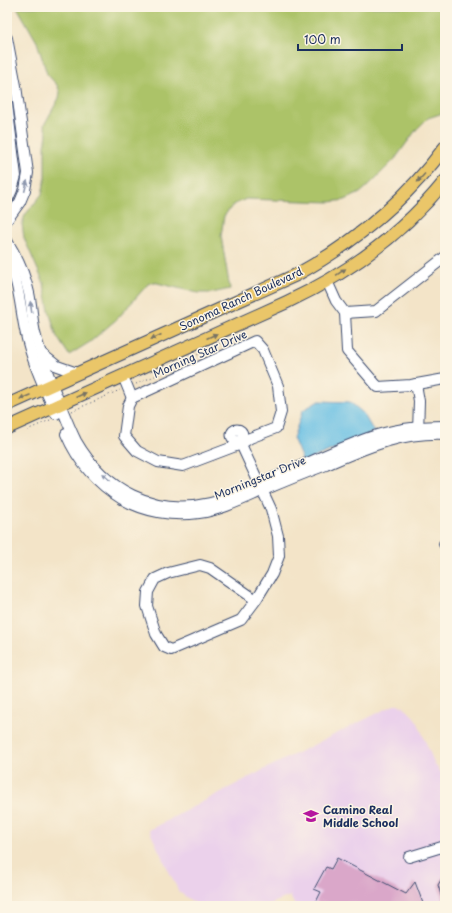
<svg xmlns="http://www.w3.org/2000/svg" width="452" height="913" font-family="'Playpen Sans',sans-serif">
<style>
.built{fill:#ebd1eb}
.green{fill:#acc368;stroke:#647963}
.water{fill:#67bfe4;stroke:#4177a1}
.building{fill:#daa7c9}
.lines{fill:none;stroke-linecap:round;stroke-linejoin:round}
.minor-casing{stroke:#3b4a6e;stroke-width:12}
.major-casing{stroke:#3b4a6e;stroke-width:14}
.path{stroke:#3b4a6e;stroke-width:1;stroke-dasharray:1 3;stroke-linecap:butt}
.minor{stroke:#fff;stroke-width:10}
.major{stroke:#eac669;stroke-width:12}
.oneway{fill:#787363}
.oneway2{fill:#8d97ae}
.labels{text-anchor:middle;stroke-width:3;stroke-linejoin:round;paint-order:stroke}
.street-label{font-size:11px;fill:#1b2f5e;stroke:#fcf5e5}
.poi-label{font-size:11px;font-weight:bold;fill:#1b2f5e;stroke:#fcf5e5;text-anchor:start}
</style>
<rect width="100%" height="100%" fill="#fcf5e5"/>
<filter id="ink" filterUnits="userSpaceOnUse"><feTurbulence type="fractalNoise" baseFrequency=".025" numOctaves="2"/><feDisplacementMap in="SourceGraphic" scale="8" xChannelSelector="R" yChannelSelector="G"/><feConvolveMatrix kernelMatrix="1 2 1 2 8 2 1 2 1" color-interpolation-filters="sRGB"/></filter>
<filter id="wash" filterUnits="userSpaceOnUse"><feTurbulence type="fractalNoise" baseFrequency=".012" numOctaves="4" result="noise"/><feDisplacementMap in="SourceGraphic" scale="16" xChannelSelector="R" yChannelSelector="G"/><feGaussianBlur stdDeviation="0.9" result="paint"/><feColorMatrix in="noise" values="0 0 0 0 0 0 0 0 0 0 0 0 0 0 0 0 0 1.4 0 .05"/><feComposite in="paint" operator="in"/></filter>
<g filter="url(#wash)">
<rect width="100%" height="100%" fill="#f3e4c8"/>
<!-- built -->
<polygon class="built" points="394,705 399,705 404,707 414,717 418,723 435,765 445,777 445,906 295,906 290,896 265,906 199,906 179,892 149,830 263,770"/>
<!-- green -->
<polygon class="green" points="17,7 445,7 445,109 443,113 428,118 416,130 395,159 370,184 360,193 345,200 330,202 246,199 233,205 224,216 221,236 230,289 212,293 198,293 153,282 148,284 118,318 90,342 69,355 57,337 49,311 44,284 24,238 22,224 25,215 42,194 45,180 45,146 47,134 44,125 59,98 60,92 57,85 47,74 37,42"/>
<!-- water -->
<polygon class="water" points="319,401 350,402 363,413 374,432 303,462 293,438 303,410"/>
<g id="blocks">
<!-- building -->
<g class="building">
<polygon points="337,858 406,894 415,882 424,906 323,906 316,902 321,892 314,889 326,867 331,869"/>
<polygon points="445,873 445,903 443,902 438,885"/>
</g>
</g>
</g>
<g filter="url(#ink)">
<use href="#blocks" fill-opacity="0" stroke="#3b4a6e" stroke-width="1"/>
<g class="lines">
<!-- minor casing -->
<g class="minor-casing">
<g id="minor">
<polyline points="7,38 16,86 28,173 25,190 20,202 7,220"/>
<polyline points="7,104 16,176 12,190 7,201"/>
<path d="M7,241C17,257 25,274 29,293C32,306 32,320 35,333C41,357 50,380 60,404C65,416 70,429 76,441C104,490 154,516 210,503C232,498 253,487 273,478C304,465 337,449 368,438C393,429 419,426 445,426"/>
<path d="M7,258C19,281 20,306 25,330C31,360 44,387 56,414"/>
<polyline points="327,281 336,301 345,313 347,351 378,387 411,385 445,379"/>
<polyline points="345,313 376,311 445,257"/>
<polygon points="255,341 263,350 278,386 281,412 276,428 250,438 241,444 183,466 158,462 137,451 124,436 128,406 132,398"/>
<polyline points="42,354 57,366 77,373"/>
<polyline points="123,376 132,398"/>
<polyline points="416,384 419,401 418,432"/>
<circle cx="237" cy="435" r="5.5"/>
<path d="M66,434C78,462 96,483 122,499C145,512 173,517 199,513C222,510 243,499 264,490C285,481 305,473 326,465C366,448 400,432 445,434"/>
<polyline points="239,440 271,509 278,536 279,556 272,574 256,600 241,620 171,650 164,647 156,634 147,606 148,592 155,579 168,573 200,565 210,568 256,600"/>
<polyline points="444,544 445,545"/>
<polyline points="409,857 445,846"/>
</g>
</g>
<!-- major casing -->
<g class="major-casing">
<g id="major">
<path d="M7,405L296,275C354,243 405,201 445,147"/>
<path d="M7,428L287,302C347,274 403,233 445,181"/>
</g>
</g>
<!-- path -->
<g class="path">
<polyline points="136,384 157,375 227,340"/>
<polyline points="72,411 120,390"/>
<polyline points="27,430 50,420"/>
</g>
<!-- minor -->
<use href="#minor" class="minor"/>
<!-- major -->
<use href="#major" class="major"/>
</g>
<!-- one-way arrows -->
<defs><path id="oneway-solid" d="M-6-.8H1V-3.2L6.5 0L1 3.2V.8H-6Z"/></defs>
<g class="oneway">
<use href="#oneway-solid" transform="translate(421 178) rotate(132)"/>
<use href="#oneway-solid" transform="translate(341 272) rotate(-34)"/>
<use href="#oneway-solid" transform="translate(212 336) rotate(-24)"/>
<use href="#oneway-solid" transform="translate(156 337) rotate(156)"/>
<use href="#oneway-solid" transform="translate(81 395) rotate(-24)"/>
<use href="#oneway-solid" transform="translate(25 397) rotate(157)"/>
</g>
<g class="oneway2">
<use href="#oneway-solid" transform="translate(26 186) rotate(-76)"/>
<use href="#oneway-solid" transform="translate(31 307) rotate(-98)"/>
<use href="#oneway-solid" transform="translate(106 477) rotate(-138)"/>
</g>
</g>
<!-- icons -->
<defs>
<g id="school-bare" transform="scale(1.2)"><path d="M0-5L7-2L0 1L-7-2ZM-4 1L0 2.5L4 1V4Q0 6-4 4Z" fill="#b5179e" stroke="#fcf5e5" stroke-width="2.5" paint-order="stroke"/></g>
</defs>
<g fill-rule="evenodd">
<use href="#school-bare" x="311" y="816"/>
</g>
<g class="labels">
<!-- street labels -->
<g class="street-label">
<text transform="translate(241 299) rotate(-25)" y="4">Sonoma Ranch Boulevard</text>
<text transform="translate(200 354) rotate(-24)" y="4">Morning Star Drive</text>
<text transform="translate(260 478) rotate(-22)" y="4">Morningstar Drive</text>
</g>
<!-- poi labels -->
<g class="poi-label">
<text x="323" y="814">Camino Real<tspan x="323" dy="13">Middle School</tspan></text>
</g>
</g>
<!-- margin -->
<rect width="452" height="913" fill="none" stroke="#fcf5e5" stroke-width="24"/>
<!-- scale -->
<path d="M298 44v6h104v-6" fill="none" stroke="#1b2f5e" stroke-width="2"/>
<text x="304" y="44" font-size="12" fill="#1b2f5e" stroke="#fcf5e5" stroke-width="3" paint-order="stroke">100 m</text>
</svg>
